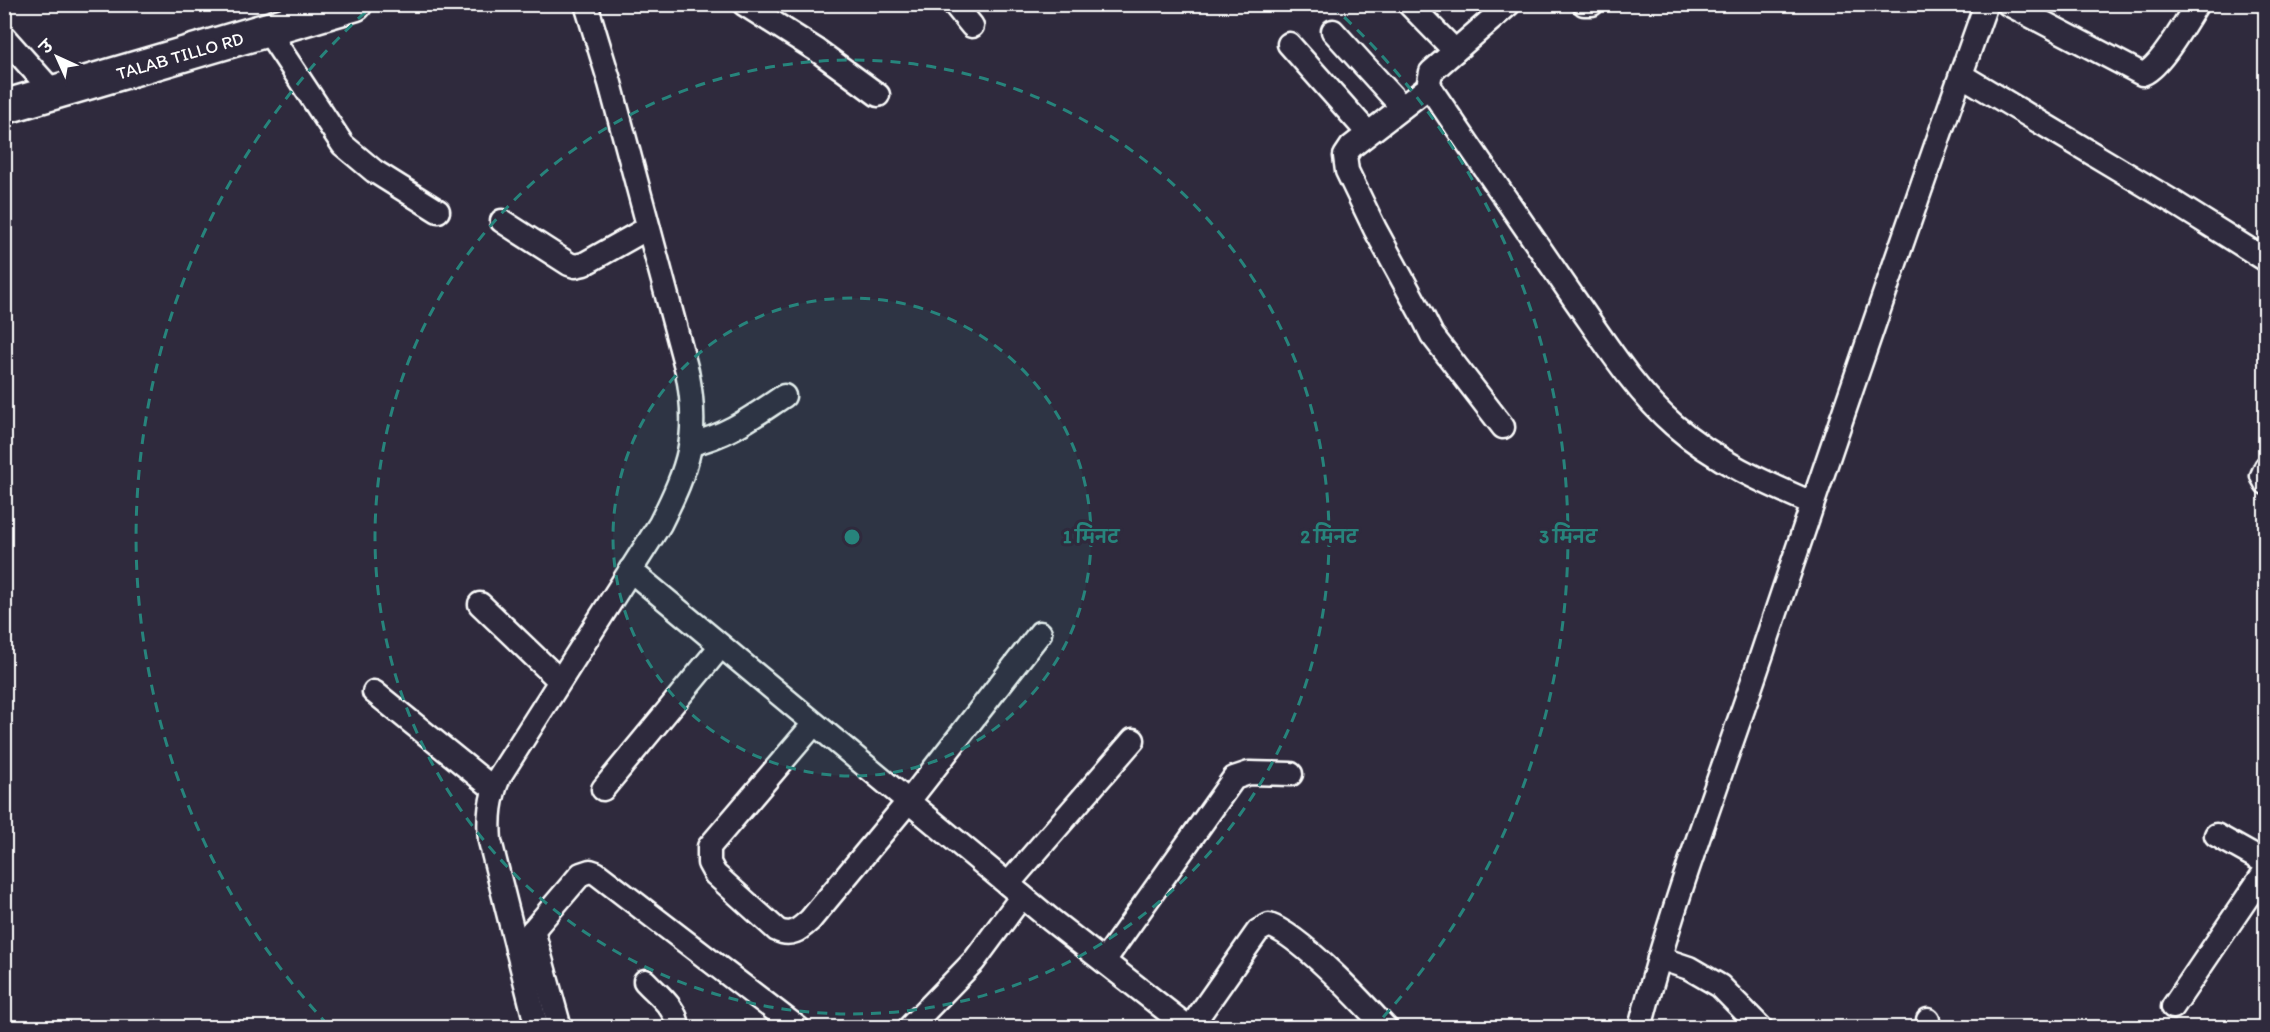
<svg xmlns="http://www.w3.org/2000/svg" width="2270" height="1032" font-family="Itim,'Playpen Sans Deva',sans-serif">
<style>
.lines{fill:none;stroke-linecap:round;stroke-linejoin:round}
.street-casing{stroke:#fff;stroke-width:27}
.secondary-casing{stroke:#fff;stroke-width:38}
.street{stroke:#2f2a3d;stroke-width:22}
.secondary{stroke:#2f2a3d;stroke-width:33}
.ring{fill:none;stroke:#27847c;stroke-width:3;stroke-dasharray:10 8}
.labels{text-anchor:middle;stroke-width:6;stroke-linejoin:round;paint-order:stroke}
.street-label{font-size:18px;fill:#fff;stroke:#2f2a3d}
.centre{fill:#27847c;stroke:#2f2a3d;stroke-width:3}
.ring-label{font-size:18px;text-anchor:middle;font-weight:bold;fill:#27847c;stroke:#2f2a3d;stroke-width:6;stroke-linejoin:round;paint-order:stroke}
</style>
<rect width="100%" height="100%" fill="#2f2a3d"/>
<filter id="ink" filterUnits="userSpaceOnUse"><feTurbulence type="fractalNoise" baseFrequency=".0167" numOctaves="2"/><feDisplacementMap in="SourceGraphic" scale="12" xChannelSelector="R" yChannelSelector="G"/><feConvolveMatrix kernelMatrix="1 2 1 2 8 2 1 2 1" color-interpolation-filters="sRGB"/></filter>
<g filter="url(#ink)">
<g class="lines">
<!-- street casing -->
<g class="street-casing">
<g id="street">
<polyline points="744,4 818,51 878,95"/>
<polyline points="954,4 972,26"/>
<polyline points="1409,4 1455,51"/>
<path d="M1509,4L1431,72L1429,82L1432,91C1479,160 1526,229 1573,297C1604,341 1634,390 1674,425C1715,461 1763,482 1812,503"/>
<polyline points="1584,4 1592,4"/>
<path d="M2008,4L2142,74C2159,70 2186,21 2197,4"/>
<polyline points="267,30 343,145 374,171 438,211"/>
<polyline points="1333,31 1402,107"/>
<polyline points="4,37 54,93"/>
<polyline points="1289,44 1368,133"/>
<polyline points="1961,75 2175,203 2266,260"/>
<polyline points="1430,86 1351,147 1345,156 1347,171 1375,229 1424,319 1432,335 1503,427"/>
<polyline points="502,221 569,264 575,266 584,264 648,228"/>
<path d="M691,444C729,435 752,417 784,396"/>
<polyline points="2266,467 2262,476 2266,483"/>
<polyline points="630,570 1051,920 1189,1028"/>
<polyline points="480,604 559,680"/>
<polyline points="374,692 494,789"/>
<path d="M814,724L709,847V863L715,874L777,930C791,937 799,930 810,920L908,802L1040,633"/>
<polyline points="603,789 721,646"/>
<polyline points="2216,835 2266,863"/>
<polyline points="1008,884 1133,740"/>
<polyline points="533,930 560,1028"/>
<polyline points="517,949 581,874 590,871 596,873 798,1028"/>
<polyline points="1659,958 1689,968 1720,986 1761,1028"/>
<polyline points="1104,961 1234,778 1249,773 1291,774"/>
<path d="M645,981C658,995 677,1008 678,1028"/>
<polyline points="2173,1007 2266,870"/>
<path d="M537,1028L490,841C488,817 490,799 499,777L660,524C689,466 700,436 687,371L610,83L586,4"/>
<polyline points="909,1028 974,961 1022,896"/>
<path d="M1190,1028L1258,931L1269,925C1301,936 1362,1002 1386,1028"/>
<path d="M1640,1028C1674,895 1725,766 1768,636C1839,425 1911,214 1986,4"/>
<polyline points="1928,1028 1928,1020"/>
</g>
</g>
<!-- secondary casing -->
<g class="secondary-casing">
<polyline id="secondary" points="4,107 355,4"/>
</g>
<!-- street -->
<use href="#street" class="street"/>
<!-- secondary -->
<use href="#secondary" class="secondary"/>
</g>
</g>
<!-- distance rings -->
<circle cx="852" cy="537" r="239" fill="#27847c" fill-opacity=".12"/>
<g class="ring">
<circle cx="852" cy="537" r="239"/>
<circle cx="852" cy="537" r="477"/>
<path d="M328 1025A716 716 0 0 1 373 5M1331 5A716 716 0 0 1 1376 1025"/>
</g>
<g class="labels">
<!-- street labels -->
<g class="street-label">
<text transform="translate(180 56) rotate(-16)" y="6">TALAB TILLO RD</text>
</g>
</g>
<circle cx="852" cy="537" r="9" class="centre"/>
<g class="ring-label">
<text x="1091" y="543">1 मिनट</text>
<text x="1329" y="543">2 मिनट</text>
<text x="1568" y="543">3 मिनट</text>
</g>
<!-- margin -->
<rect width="2270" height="1032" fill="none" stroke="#2f2a3d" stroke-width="24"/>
<rect x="12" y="12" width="2246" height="1008" fill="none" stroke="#fff" stroke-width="2" filter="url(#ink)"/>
<!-- north arrow -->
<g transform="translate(57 57) rotate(315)" stroke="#2f2a3d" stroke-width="4.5" paint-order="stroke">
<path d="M0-4.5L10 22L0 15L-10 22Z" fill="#ffffff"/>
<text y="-9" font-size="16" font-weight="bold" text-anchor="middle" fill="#ffffff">उ</text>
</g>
</svg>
